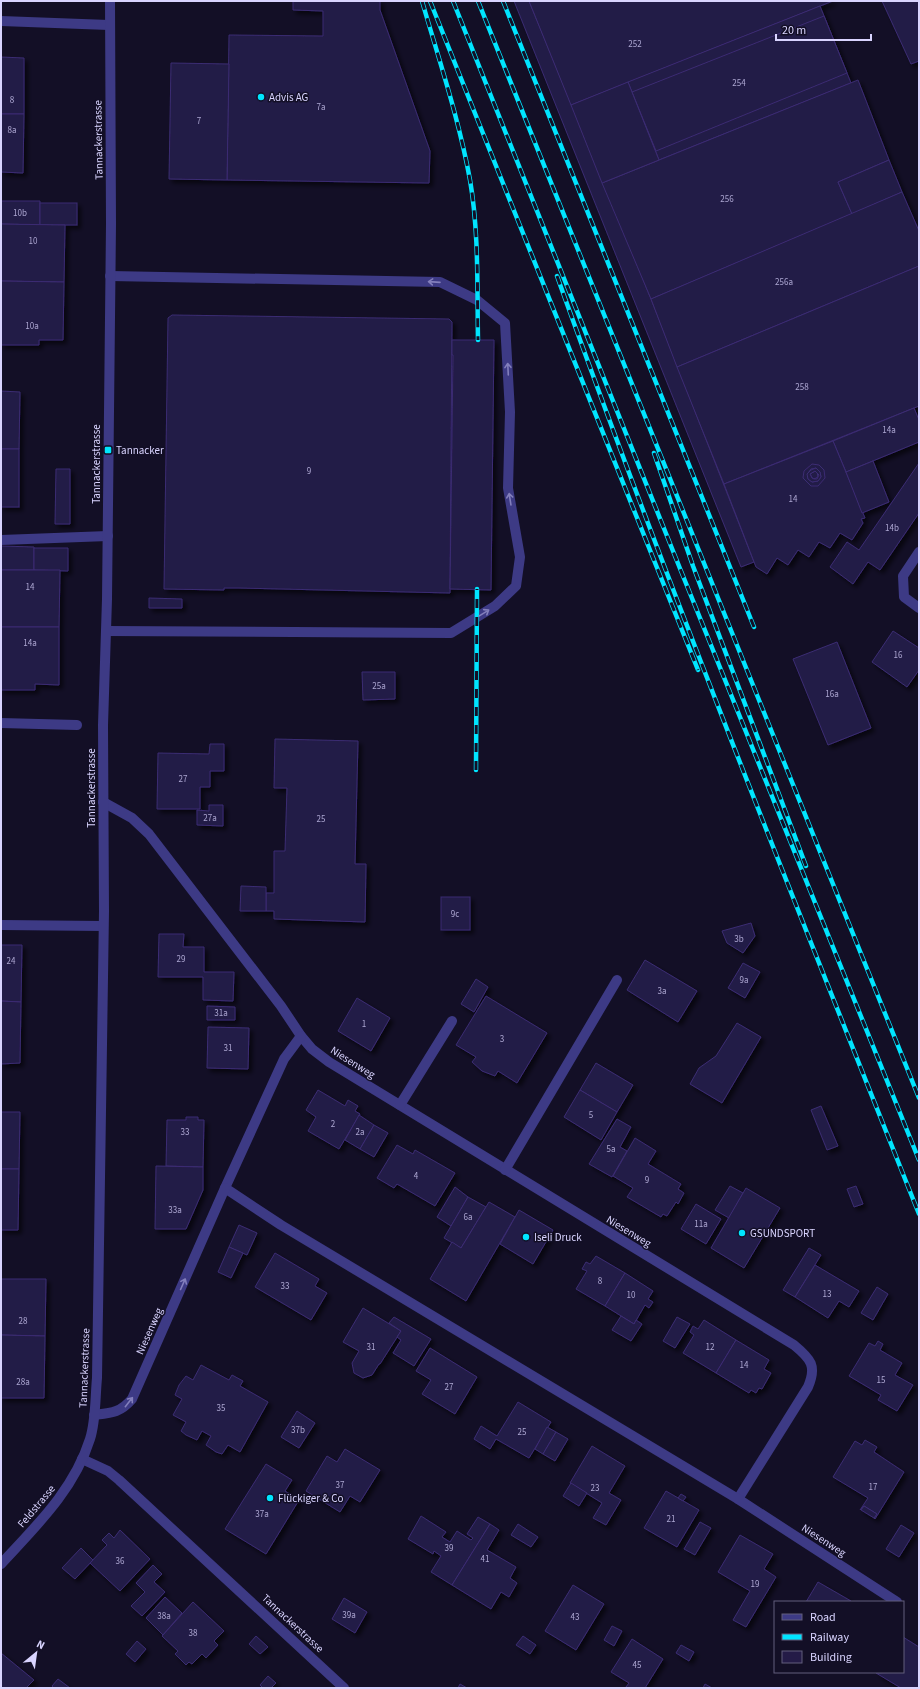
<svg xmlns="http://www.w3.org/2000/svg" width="920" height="1689" font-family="'Source Sans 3',sans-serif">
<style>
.building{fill:#241b47;stroke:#3b2d73;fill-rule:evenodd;filter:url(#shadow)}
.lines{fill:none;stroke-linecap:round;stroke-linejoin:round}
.minor{stroke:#3d3a85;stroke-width:10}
.rail-casing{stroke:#00e5ff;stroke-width:4.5}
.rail{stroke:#130f26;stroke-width:3;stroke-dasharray:9;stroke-linecap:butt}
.oneway{stroke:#837fbc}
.poi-dot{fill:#00e5ff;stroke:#130f26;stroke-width:1.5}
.labels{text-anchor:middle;stroke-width:3;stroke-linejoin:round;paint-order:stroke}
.number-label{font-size:9px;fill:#aca6d1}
.poi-label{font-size:11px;fill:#d9d4ff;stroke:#130f26;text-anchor:start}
.street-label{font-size:11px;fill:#d9d4ff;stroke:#130f26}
</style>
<defs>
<filter id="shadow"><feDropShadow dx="3.5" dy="3.5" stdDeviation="2" flood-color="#0009"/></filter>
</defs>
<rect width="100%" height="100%" fill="#130f26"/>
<!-- building -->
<g class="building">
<polygon points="293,1 380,1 380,10 430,151 429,183 227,180 229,35 323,36 323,11 293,10"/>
<polygon points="514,1 529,1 651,299 754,562 741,567"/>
<polygon points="529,1 833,1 571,105"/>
<polygon points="882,1 919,1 919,61 911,64"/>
<polygon points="820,6 851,83 659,160 628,82"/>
<polygon points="824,16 847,73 656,151 632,92"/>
<polygon points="1,57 24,58 24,114 1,114"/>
<polygon points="171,63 229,64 227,180 169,179"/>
<polygon points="858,80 889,160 838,182 852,214 651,299 602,183"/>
<polygon points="628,82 659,160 602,183 571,105"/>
<polygon points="1,114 24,114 23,173 1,172"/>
<polygon points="889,160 902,192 852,214 838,182"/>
<polygon points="902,192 919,231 919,266 677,367 651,299"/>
<polygon points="1,201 40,201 40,225 1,224"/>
<rect x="40" y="203" width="37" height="22"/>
<polygon points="1,224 65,225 64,282 1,281"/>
<polygon points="919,266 919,406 724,484 677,367"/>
<polygon points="1,281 64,282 63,340 39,340 39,345 1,345"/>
<polygon points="172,315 449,319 452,322 450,593 239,588 224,588 224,590 164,589 168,318"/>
<polygon points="452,340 494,340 491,590 450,589 453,355 452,355"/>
<polygon points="1,391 20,392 19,449 1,449"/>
<polygon points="914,408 919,420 919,442 846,472 833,441"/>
<polygon points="833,441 865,518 861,519 863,523 852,540 840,533 830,548 819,542 809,557 798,550 788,565 777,558 767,574 756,567 724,484"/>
<rect x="1" y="449" width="18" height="58"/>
<polygon points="873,461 889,502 862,513 846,472"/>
<polygon points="919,463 919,513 880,570 868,562 853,584 830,567 847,542 859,550"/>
<path d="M812,464L819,465L824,470L825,478L818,486H811L803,478L804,471ZM815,471L819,475L817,479H814L812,478L810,474Z"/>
<path d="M816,468L820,472L821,477L818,481L812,482L808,479V473L811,469ZM815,471L817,472L818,477L814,479L812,478L810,474Z"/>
<path d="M816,468L820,472L821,477L818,481L812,482L808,479L807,474L811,470ZM815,471L819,475L817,479H814L812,478L810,474Z"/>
<polygon points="56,469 70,469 70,524 55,524"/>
<polygon points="1,546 34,547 34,570 1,570"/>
<polygon points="34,548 68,548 68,571 34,570"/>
<polygon points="1,570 60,570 59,627 1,627"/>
<polygon points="149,598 182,599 182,608 149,608"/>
<polygon points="1,627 59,627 59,685 35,684 35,690 1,690"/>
<polygon points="893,631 919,648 919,670 907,687 872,662"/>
<polygon points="837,642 871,728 828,745 793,659"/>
<polygon points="362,672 395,672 395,699 363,700"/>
<polygon points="275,739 358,741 355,864 366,864 365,922 274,919 274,911 266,911 266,893 274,893 274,851 285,851 287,788 274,788"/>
<polygon points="210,744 224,744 224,771 210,771 210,787 200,787 200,809 157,809 158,753 209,754"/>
<polygon points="209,805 223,805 223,826 197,825 197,810 209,811"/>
<polygon points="241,886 266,887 266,911 240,911"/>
<rect x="441" y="897" width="29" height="33"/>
<polygon points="751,923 755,936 743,953 727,943 722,931"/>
<polygon points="159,934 184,934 183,947 204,947 204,972 234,972 233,1001 203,1000 203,977 158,977"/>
<polygon points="1,945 22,945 21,1002 1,1001"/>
<polygon points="645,960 697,991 678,1022 627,990"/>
<polygon points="743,963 760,972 745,998 728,988"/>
<polygon points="476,979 488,987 474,1012 461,1004"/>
<polygon points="486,996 547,1033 517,1083 498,1071 495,1076 482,1071 472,1062 476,1057 456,1045"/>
<polygon points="357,998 390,1018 371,1051 338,1031"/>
<polygon points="1,1001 21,1002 20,1063 1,1064"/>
<polygon points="207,1006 235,1007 235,1020 207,1020"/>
<polygon points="737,1023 761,1037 722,1103 690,1084 699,1068 716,1056"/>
<polygon points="208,1027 249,1028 248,1069 207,1068"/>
<polygon points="596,1063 633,1085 617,1112 580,1090"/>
<polygon points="318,1090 345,1106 348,1100 358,1106 355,1111 360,1114 339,1149 308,1131 316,1117 306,1110"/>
<polygon points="580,1090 617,1112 601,1140 564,1117"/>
<polygon points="821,1106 838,1146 827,1150 811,1110"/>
<polygon points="1,1112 20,1112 19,1169 1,1169"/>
<polygon points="359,1115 374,1125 360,1149 345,1140"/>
<polygon points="186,1117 198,1117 198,1120 204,1120 203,1167 166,1166 167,1120 186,1120"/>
<polygon points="617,1119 631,1127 620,1147 627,1151 612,1177 589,1164"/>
<polygon points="374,1125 388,1133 374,1157 360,1149"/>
<polygon points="635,1138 656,1151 648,1164 681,1184 678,1189 684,1193 678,1204 676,1202 667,1216 663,1214 661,1217 627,1197 633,1188 613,1176"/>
<polygon points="397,1145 413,1154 415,1150 455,1173 435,1206 397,1184 394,1188 377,1178"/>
<polygon points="156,1166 203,1167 203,1190 186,1229 155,1229"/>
<polygon points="1,1169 19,1169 18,1230 1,1230"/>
<polygon points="730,1186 743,1193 729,1218 715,1210"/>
<polygon points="856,1186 863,1204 854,1207 847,1189"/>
<polygon points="455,1187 468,1197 451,1226 437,1217"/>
<polygon points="746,1188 780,1208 744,1268 711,1248"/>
<polygon points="468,1197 486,1207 461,1248 444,1238"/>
<polygon points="489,1202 515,1217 466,1301 430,1279 452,1242 461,1248"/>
<polygon points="696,1204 721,1219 706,1244 681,1229"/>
<polygon points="519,1210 553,1230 533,1264 500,1244"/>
<polygon points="239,1225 257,1233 247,1255 229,1247"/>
<polygon points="229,1247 243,1253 231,1278 218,1272"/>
<polygon points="809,1248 821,1255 795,1297 783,1290"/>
<polygon points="275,1253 319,1279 315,1286 327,1293 311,1320 255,1287"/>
<polygon points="596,1256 625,1273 605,1306 576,1289 587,1271 582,1269 586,1262 590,1264"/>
<polygon points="815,1265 859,1291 849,1307 839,1301 828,1318 795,1297"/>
<polygon points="625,1273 653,1291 648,1299 653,1302 649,1308 645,1305 634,1324 605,1306"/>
<polygon points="1,1279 46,1279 45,1336 1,1335"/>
<polygon points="877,1287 888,1294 873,1320 861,1313"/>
<polygon points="363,1308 401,1331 380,1364 379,1364 372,1375 363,1378 354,1373 352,1363 359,1351 343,1342"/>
<polygon points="621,1316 634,1324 636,1320 642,1324 631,1341 612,1330"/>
<polygon points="394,1317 431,1339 414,1366 393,1353 401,1340 397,1337 401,1331 389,1323"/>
<polygon points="677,1317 690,1324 675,1348 663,1341"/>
<polygon points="704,1320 736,1340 716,1373 683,1353 694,1335 690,1332 693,1326 698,1329"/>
<polygon points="1,1335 45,1336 44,1398 1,1398"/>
<polygon points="736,1340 769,1360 764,1369 771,1373 762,1389 759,1388 756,1393 751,1390 749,1393 716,1373"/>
<polygon points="878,1341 883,1344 880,1350 902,1363 895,1375 913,1385 897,1411 878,1400 881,1395 849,1376 869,1343 875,1346"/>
<polygon points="430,1348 477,1377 455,1414 422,1394 431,1380 416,1371"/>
<polygon points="201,1365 229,1380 232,1375 243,1381 240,1386 268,1402 240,1452 228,1445 222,1454 216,1452 206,1445 211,1436 202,1431 197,1440 186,1435 181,1431 186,1422 173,1415 182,1399 175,1395 179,1385 186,1376 193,1380"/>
<polygon points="518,1402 551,1422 529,1458 496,1439 490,1449 474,1439 481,1426 497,1436"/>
<polygon points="297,1411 315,1423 299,1448 281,1437"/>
<polygon points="547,1427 556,1432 543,1454 535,1449"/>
<polygon points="556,1432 568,1439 555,1461 543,1454"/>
<polygon points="865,1440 877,1447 874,1452 904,1472 875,1519 874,1518 877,1514 864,1506 860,1510 868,1498 833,1477 855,1441 862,1445"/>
<polygon points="592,1446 625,1466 609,1493 621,1500 606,1525 593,1518 602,1503 570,1483"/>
<polygon points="345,1449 380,1470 360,1502 350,1496 340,1512 306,1491 327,1456 337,1462"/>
<polygon points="266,1464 292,1480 285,1491 299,1500 266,1554 225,1529"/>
<polygon points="571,1483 587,1493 579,1506 563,1496"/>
<polygon points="666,1491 699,1510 677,1547 644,1528"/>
<polygon points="681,1494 686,1497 683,1501 678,1498"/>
<polygon points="864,1506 877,1514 874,1518 861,1510"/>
<polygon points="421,1516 446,1532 442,1537 450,1542 457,1531 471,1540 473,1538 467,1534 478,1517 490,1524 452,1585 431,1572 441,1556 434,1551 433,1554 408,1539"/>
<polygon points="700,1522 711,1528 695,1555 684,1549"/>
<polygon points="490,1524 499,1530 487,1550 516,1567 510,1578 517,1583 509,1597 501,1592 491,1609 452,1585"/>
<polygon points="518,1524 538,1537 531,1547 511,1535"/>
<polygon points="901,1525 914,1533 899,1557 886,1549"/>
<polygon points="120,1530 150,1559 120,1591 90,1563 107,1545 102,1540 109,1533 114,1538"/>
<polygon points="740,1535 773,1554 764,1569 776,1577 746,1627 733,1620 750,1591 718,1572"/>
<polygon points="81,1548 93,1560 75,1579 62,1568"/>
<polygon points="153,1565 162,1574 154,1582 165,1592 142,1616 131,1606 145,1592 136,1583"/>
<polygon points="818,1582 851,1601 850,1602 806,1602"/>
<polygon points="573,1585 604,1604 576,1650 545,1631"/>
<polygon points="165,1597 182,1613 163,1635 146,1618"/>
<polygon points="344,1598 367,1612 355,1633 332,1619"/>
<polygon points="193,1602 224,1631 214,1641 218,1645 206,1658 202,1654 192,1664 189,1662 186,1665 175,1654 178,1651 162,1636"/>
<polygon points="612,1626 622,1631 614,1646 604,1640"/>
<polygon points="256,1636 268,1647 260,1654 249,1644"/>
<polygon points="523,1636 536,1645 530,1654 516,1645"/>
<polygon points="903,1637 919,1647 919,1688 901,1688 876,1673 903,1672"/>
<polygon points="632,1639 663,1659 645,1688 628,1688 626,1687 629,1683 611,1672"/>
<polygon points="137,1641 146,1649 135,1662 126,1654"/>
<polygon points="681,1645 694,1652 689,1661 676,1653"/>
<polygon points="1,1653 34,1680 26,1688 1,1688"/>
<polygon points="268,1676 276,1683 271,1688 263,1688 260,1685"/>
<polygon points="58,1679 70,1688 54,1688 52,1686"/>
<polygon points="460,1684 467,1688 458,1688"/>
<polygon points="705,1684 712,1688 703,1688"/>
</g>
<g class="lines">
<!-- minor -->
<g class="minor">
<polyline points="1,21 109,25"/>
<polyline points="1,540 108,536"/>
<polyline points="919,552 903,576 904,597 919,608"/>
<polyline points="106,631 451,633 495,606 516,586 520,557 508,488 510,412 505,323 477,300 440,282 110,276"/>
<polyline points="1,723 77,725"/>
<path d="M103,802L132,818L149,834L281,1006L301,1036L312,1049L329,1062L794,1345C811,1359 817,1366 808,1387L738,1499"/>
<polyline points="1,925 103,926"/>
<polyline points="301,1036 284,1059 225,1188 281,1225 738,1499 897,1602"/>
<polyline points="400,1105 452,1021"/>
<polyline points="505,1170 617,980"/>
<path d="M94,1415C111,1413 120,1413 132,1399L225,1188"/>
<polyline points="82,1459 108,1471 119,1480 344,1688"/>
<path d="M1,1564C36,1526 74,1490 90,1439C96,1420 95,1399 97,1378L104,911L103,725L107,599L111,224L110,1"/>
</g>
<!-- rail casing -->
<g class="rail-casing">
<g id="rail">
<path d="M422,1C439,60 459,119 470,180C479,232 477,287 478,340"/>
<polyline points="430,1 698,670"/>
<polyline points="453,1 681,571 919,1160"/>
<polyline points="478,1 919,1098"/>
<polyline points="503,1 754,627"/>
<path d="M557,276C670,592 795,903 919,1214"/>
<polyline points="654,453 693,566 806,866"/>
<polyline points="476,770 477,589"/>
</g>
</g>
<!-- rail -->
<use href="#rail" class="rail"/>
</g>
<!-- one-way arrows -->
<defs><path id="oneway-shaft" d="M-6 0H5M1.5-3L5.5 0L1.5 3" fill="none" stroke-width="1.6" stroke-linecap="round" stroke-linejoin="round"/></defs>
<g class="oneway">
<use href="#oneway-shaft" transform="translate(434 282) rotate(-176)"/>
<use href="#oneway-shaft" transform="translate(508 369) rotate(-93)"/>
<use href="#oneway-shaft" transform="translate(510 499) rotate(-99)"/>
<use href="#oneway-shaft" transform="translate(484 613) rotate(-32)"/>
<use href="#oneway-shaft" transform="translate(183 1284) rotate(-66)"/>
<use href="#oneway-shaft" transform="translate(129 1402) rotate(-52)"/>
</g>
<!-- markers -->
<g class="poi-dot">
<circle cx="261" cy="97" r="4"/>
<rect x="104" y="446" width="8" height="8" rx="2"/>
<circle cx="742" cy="1233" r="4"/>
<circle cx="526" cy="1237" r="4"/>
<circle cx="270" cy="1498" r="4"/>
</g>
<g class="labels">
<!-- number labels -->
<g class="number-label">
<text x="635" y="47">252</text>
<text x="739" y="86">254</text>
<text x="12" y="103">8</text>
<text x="321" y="110">7a</text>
<text x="199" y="124">7</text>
<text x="12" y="133">8a</text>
<text x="727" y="202">256</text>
<text x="20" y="216">10b</text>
<text x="33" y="244">10</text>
<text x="784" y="285">256a</text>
<text x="32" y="329">10a</text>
<text x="802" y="390">258</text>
<text x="889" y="433">14a</text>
<text x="309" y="474">9</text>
<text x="793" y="502">14</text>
<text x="892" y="531">14b</text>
<text x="30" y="590">14</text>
<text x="30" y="646">14a</text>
<text x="898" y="658">16</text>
<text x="379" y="689">25a</text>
<text x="832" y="697">16a</text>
<text x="183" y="782">27</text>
<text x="210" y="821">27a</text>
<text x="321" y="822">25</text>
<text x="455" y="917">9c</text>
<text x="739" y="942">3b</text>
<text x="181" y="962">29</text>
<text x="11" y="964">24</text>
<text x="744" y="983">9a</text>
<text x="662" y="994">3a</text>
<text x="221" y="1016">31a</text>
<text x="364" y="1027">1</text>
<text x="502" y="1042">3</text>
<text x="228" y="1051">31</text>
<text x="591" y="1118">5</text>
<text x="333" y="1127">2</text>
<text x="185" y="1135">33</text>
<text x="360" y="1135">2a</text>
<text x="611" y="1152">5a</text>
<text x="416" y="1179">4</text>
<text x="647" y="1183">9</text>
<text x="175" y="1213">33a</text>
<text x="468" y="1220">6a</text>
<text x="701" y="1227">11a</text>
<text x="600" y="1284">8</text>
<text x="285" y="1289">33</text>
<text x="827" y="1297">13</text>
<text x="631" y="1298">10</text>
<text x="23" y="1324">28</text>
<text x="371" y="1350">31</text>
<text x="710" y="1350">12</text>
<text x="744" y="1368">14</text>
<text x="881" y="1383">15</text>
<text x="23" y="1385">28a</text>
<text x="449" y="1390">27</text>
<text x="221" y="1411">35</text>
<text x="298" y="1433">37b</text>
<text x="522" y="1435">25</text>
<text x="340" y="1488">37</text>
<text x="873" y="1490">17</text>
<text x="595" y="1491">23</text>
<text x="262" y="1517">37a</text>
<text x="671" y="1522">21</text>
<text x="449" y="1551">39</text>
<text x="485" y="1562">41</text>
<text x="120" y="1564">36</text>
<text x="755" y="1587">19</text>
<text x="349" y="1618">39a</text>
<text x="164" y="1619">38a</text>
<text x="575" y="1620">43</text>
<text x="193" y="1636">38</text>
<text x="637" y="1668">45</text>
</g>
<!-- poi labels -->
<g class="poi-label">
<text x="269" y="101">Advis AG</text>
<text x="116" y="454">Tannacker</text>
<text x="750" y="1237">GSUNDSPORT</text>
<text x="534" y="1241">Iseli Druck</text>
<text x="278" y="1502">Flückiger &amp; Co</text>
</g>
<!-- street labels -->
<g class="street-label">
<text transform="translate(98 140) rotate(-91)" y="4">Tannackerstrasse</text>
<text transform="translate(96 464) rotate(-90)" y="4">Tannackerstrasse</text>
<text transform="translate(91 788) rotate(-90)" y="4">Tannackerstrasse</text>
<text transform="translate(353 1062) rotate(32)" y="4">Niesenweg</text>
<text transform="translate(629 1231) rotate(31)" y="4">Niesenweg</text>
<text transform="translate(149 1331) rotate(-66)" y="4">Niesenweg</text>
<text transform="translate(84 1368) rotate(-88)" y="4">Tannackerstrasse</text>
<text transform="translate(36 1506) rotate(-50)" y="4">Feldstrasse</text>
<text transform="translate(824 1540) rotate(33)" y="4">Niesenweg</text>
<text transform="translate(293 1623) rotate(43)" y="4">Tannackerstrasse</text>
</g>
</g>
<!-- border -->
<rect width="920" height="1689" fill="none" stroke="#d9d4ff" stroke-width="4"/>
<!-- legend -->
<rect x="774" y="1601" width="130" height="72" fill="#130f26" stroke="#625e7d"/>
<rect x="782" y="1614" width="20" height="6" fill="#3d3a85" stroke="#625e7d"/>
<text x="810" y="1621" font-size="12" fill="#d9d4ff">Road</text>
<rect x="782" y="1634" width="20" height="6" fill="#00e5ff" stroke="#625e7d"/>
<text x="810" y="1641" font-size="12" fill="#d9d4ff">Railway</text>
<rect x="782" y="1651" width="20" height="12" fill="#241b47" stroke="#625e7d"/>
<text x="810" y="1661" font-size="12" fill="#d9d4ff">Building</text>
<!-- north arrow -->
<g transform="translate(36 1653) rotate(29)" stroke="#130f26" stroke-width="3" paint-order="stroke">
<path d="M0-3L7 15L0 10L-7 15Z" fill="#d9d4ff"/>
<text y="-6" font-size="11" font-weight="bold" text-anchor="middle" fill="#d9d4ff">N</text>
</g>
<!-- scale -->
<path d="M776 34v6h95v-6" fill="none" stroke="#d9d4ff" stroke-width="2"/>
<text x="782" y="34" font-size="12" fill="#d9d4ff" stroke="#130f26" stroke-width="3" paint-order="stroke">20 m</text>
</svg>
